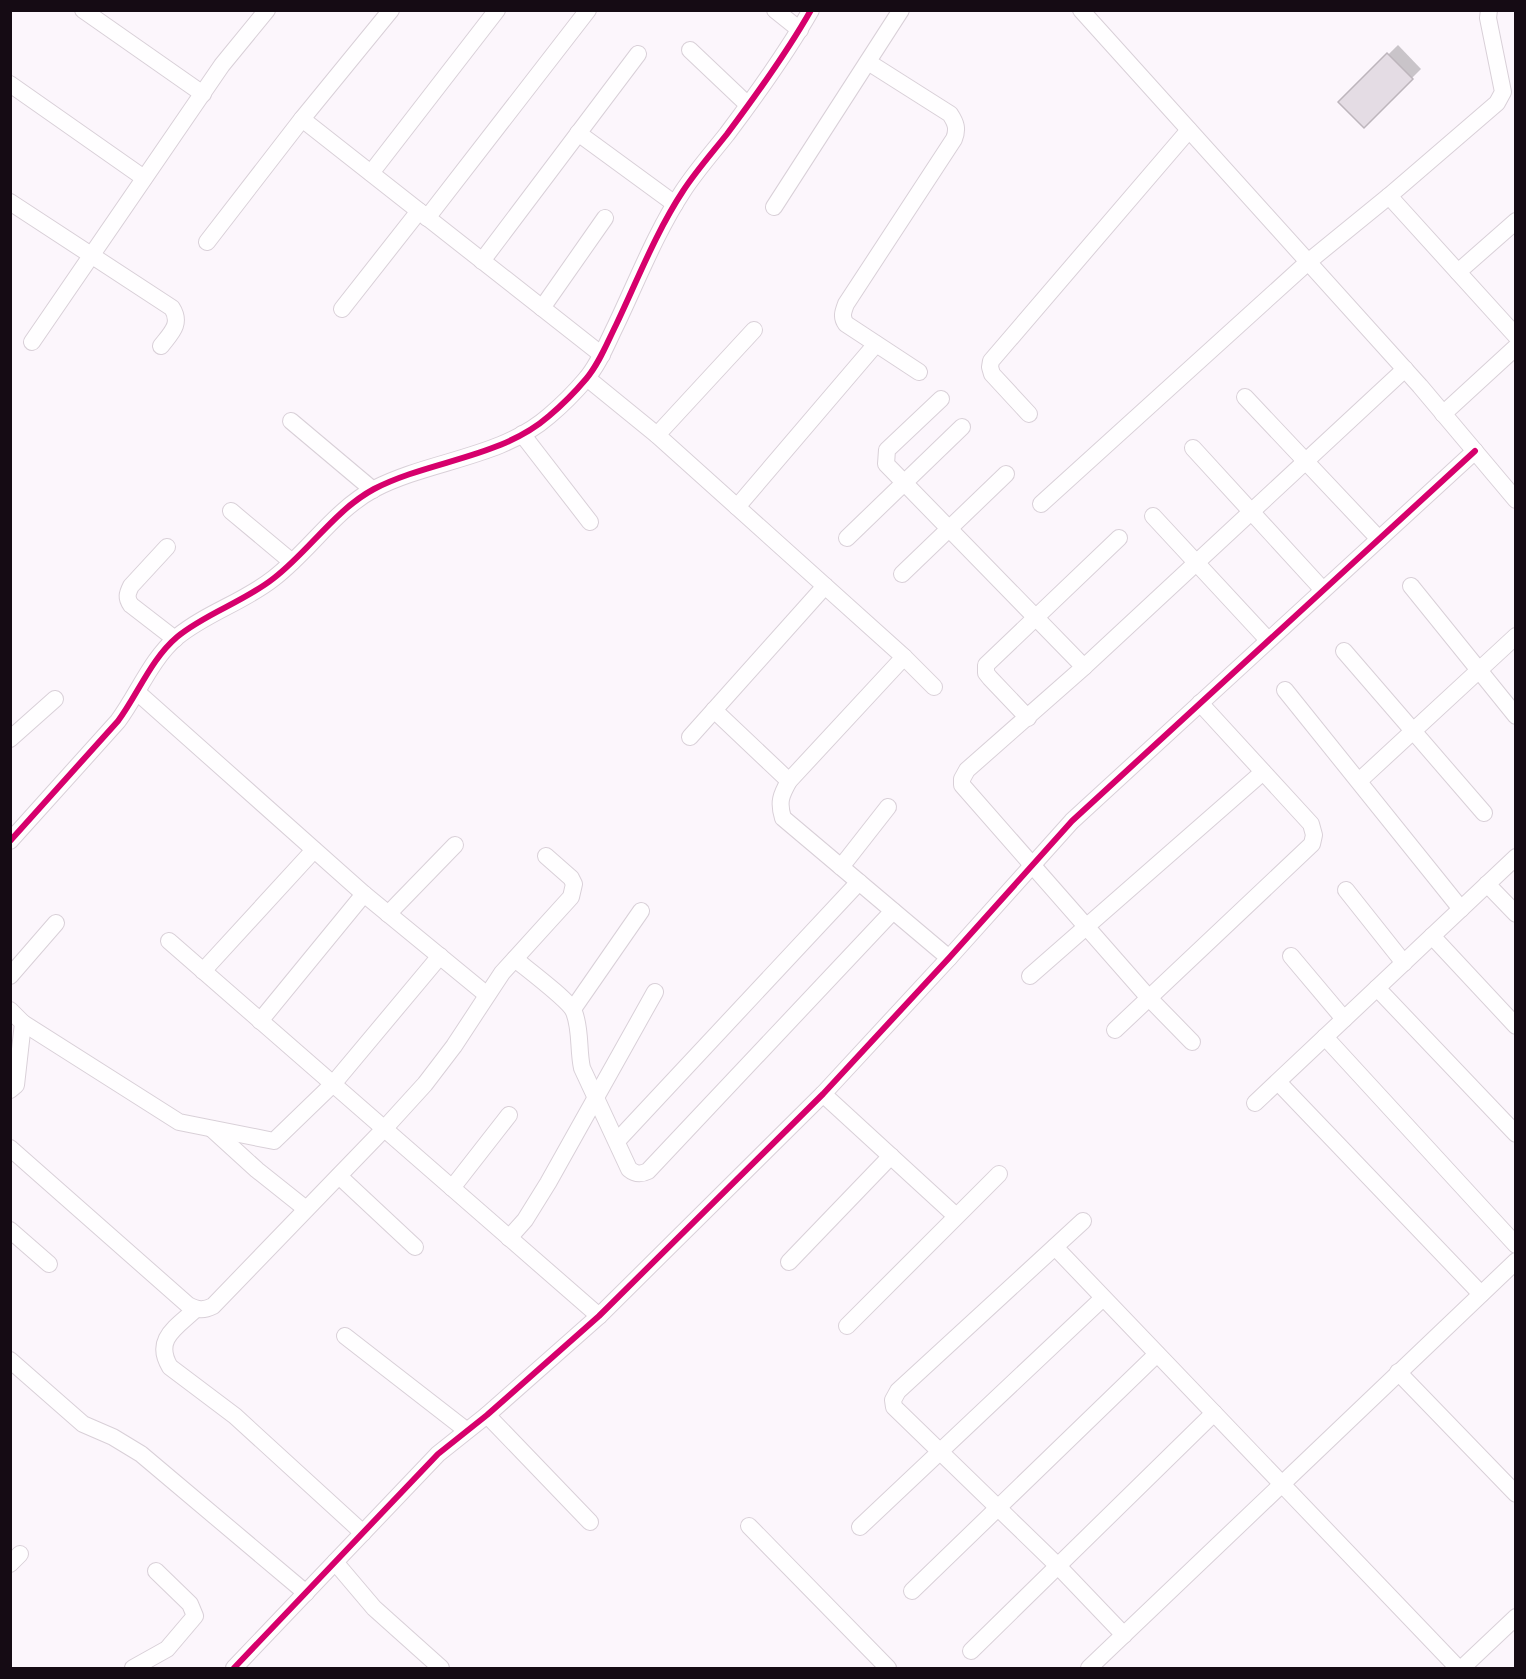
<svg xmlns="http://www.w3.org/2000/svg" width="1526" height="1679" font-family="'Public Sans',sans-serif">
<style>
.shadow{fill:#0003}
.building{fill:#e4dce4;stroke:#bdb5bc;stroke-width:1.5}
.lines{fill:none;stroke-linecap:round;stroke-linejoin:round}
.street-casing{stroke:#d9d0d8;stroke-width:18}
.street{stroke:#fffeff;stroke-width:16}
.cycleway-casing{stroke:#fff;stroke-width:10}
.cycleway{stroke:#d6006c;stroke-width:6}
</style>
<rect width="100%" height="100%" fill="#fcf6fc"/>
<!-- shadow -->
<polygon class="shadow" points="1398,45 1421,69 1364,126 1340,102"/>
<!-- building -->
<polygon class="building" points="1387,53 1413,79 1364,128 1338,102"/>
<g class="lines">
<!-- street casing -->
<g class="street-casing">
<g id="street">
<polyline points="83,10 203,94"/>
<polyline points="775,10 800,30"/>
<polyline points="1081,10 1420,386 1516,500"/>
<polyline points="690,50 748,105"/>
<path d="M868,62L950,114C956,123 958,129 954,139L846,304C843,312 841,317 846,324L919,372"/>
<polyline points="10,84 144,178"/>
<polyline points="302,119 602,355"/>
<polyline points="578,133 675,204"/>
<polyline points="371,173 497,10"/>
<polyline points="1389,196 1516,336"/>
<path d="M10,202L172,308C182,324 171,333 161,346"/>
<polyline points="774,207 901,10"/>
<polyline points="427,218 588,10"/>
<polyline points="207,242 302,119 391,10"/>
<polyline points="482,261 638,54"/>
<polyline points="1458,272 1516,221"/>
<polyline points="542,308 605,218"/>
<polyline points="342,309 419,211"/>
<polyline points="32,342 222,65 267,10"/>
<path d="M587,378L657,435L904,657L789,781C781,795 778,802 783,818L949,958"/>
<polyline points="1245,397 1379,539"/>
<polyline points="941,399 887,450 886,464 1084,667 1405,369"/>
<polyline points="1029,414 992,374 990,367 991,361 1189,130"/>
<polyline points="1443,414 1516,347"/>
<polyline points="291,421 373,490"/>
<polyline points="522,434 590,522"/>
<polyline points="657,435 754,330"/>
<polyline points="1193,448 1323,590"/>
<polyline points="1041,504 1308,262 1389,196 1497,103 1503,92 1488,18 1489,10"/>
<polyline points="737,507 876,344"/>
<polyline points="231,511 292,562"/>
<polyline points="1153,516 1268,640"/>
<polyline points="847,538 962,427"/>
<path d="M167,547L131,586C127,594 126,598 131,605L175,639"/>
<polyline points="902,574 1006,474"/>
<polyline points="1411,586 1516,716"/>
<polyline points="1344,651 1484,813"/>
<polyline points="904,657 934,687"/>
<polyline points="1084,667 967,770 962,779 962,785 1149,998 1192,1042"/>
<polyline points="1285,690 1461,909"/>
<polyline points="137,692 364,894 487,995"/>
<polyline points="714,710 789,781"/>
<polyline points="1028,718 990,678 986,673 986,665 1119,538"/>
<polyline points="690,737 825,586"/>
<polyline points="10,739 55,699"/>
<polyline points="1359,781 1516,636"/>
<path d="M10,841L118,721C138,694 151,659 177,637C206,613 244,602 274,578C309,551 335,510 374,489C430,460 501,458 549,416C562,405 575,392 586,379C599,364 607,343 616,325C637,281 656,232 683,191C696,171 712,153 727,134C757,94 786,54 811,10"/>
<polyline points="841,867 888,807"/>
<polyline points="1487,884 1516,914"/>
<polyline points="1346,890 1404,963"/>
<polyline points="388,914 455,845"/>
<polyline points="1432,936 1516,1026"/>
<polyline points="169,941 599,1316"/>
<polyline points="1291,956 1344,1019"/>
<path d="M515,959C527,969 570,1001 574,1012C581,1029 578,1050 582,1068L629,1169C635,1174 640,1175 648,1171L893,911"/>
<polyline points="203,971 314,850"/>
<polyline points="10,976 56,923"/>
<polyline points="1030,976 1263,772"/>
<polyline points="1377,988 1516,1134"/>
<polyline points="573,1009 641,911"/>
<polyline points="10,1010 23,1023 16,1085 10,1090"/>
<polyline points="260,1021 364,894"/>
<polyline points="23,1023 179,1122 274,1141 333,1084 440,956"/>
<polyline points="1115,1030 1312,844 1314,835 1311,824 1200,703"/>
<polyline points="1325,1037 1516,1245"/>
<polyline points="1278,1082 1481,1294"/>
<polyline points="823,1094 956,1216"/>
<polyline points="1255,1103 1516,857"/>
<polyline points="212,1129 257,1170 306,1209"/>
<polyline points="617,1141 859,882"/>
<path d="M10,1148L188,1305C198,1310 203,1311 213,1306L384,1129L425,1084L454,1046L502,973L571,897L574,884L571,878L546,856"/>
<polyline points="339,1176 415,1247"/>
<polyline points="452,1188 509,1115"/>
<polyline points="1083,1221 898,1391 893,1400 894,1407 1058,1566 1124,1635"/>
<polyline points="10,1230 49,1264"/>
<polyline points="509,1238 525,1220 548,1183 655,992"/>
<polyline points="1055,1247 1458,1668"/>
<polyline points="789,1262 891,1156"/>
<path d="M196,1309C177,1327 153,1339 170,1367L235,1416L363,1533"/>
<polyline points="847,1326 999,1174"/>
<polyline points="345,1336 466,1430"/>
<polyline points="10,1360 83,1424 113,1437 141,1454 306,1593"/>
<polyline points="1398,1372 1516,1494"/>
<polyline points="487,1415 590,1522"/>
<polyline points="749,1526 888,1668"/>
<polyline points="860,1527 1103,1298"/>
<polyline points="335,1562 374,1608 441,1668"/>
<polyline points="10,1564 20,1554"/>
<polyline points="912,1591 1157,1354"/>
<polyline points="971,1651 1214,1413"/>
<polyline points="133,1668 167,1649 195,1616 190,1604 156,1571"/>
<polyline points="234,1668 438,1454 487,1415 599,1316 823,1094 949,958 1072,821 1475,451"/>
<polyline points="1089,1668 1516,1261"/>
<polyline points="1462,1668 1516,1617"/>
</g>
</g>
<!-- street -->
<use href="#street" class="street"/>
<!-- cycleway casing -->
<g class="cycleway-casing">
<g id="cycleway">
<path d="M10,841L118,721C138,694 151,659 177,637C206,613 244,602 274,578C309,551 335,510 374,489C430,460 501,458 549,416C562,405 575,392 586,379C599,364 607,343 616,325C637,281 656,232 683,191C696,171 712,153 727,134C757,94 786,54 811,10"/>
<polyline points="234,1668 438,1454 487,1415 599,1316 823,1094 949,958 1072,821 1475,451"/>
</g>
</g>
<!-- cycleway -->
<use href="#cycleway" class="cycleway"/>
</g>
<!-- border -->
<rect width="1526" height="1679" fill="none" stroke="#150b14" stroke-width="24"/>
</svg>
